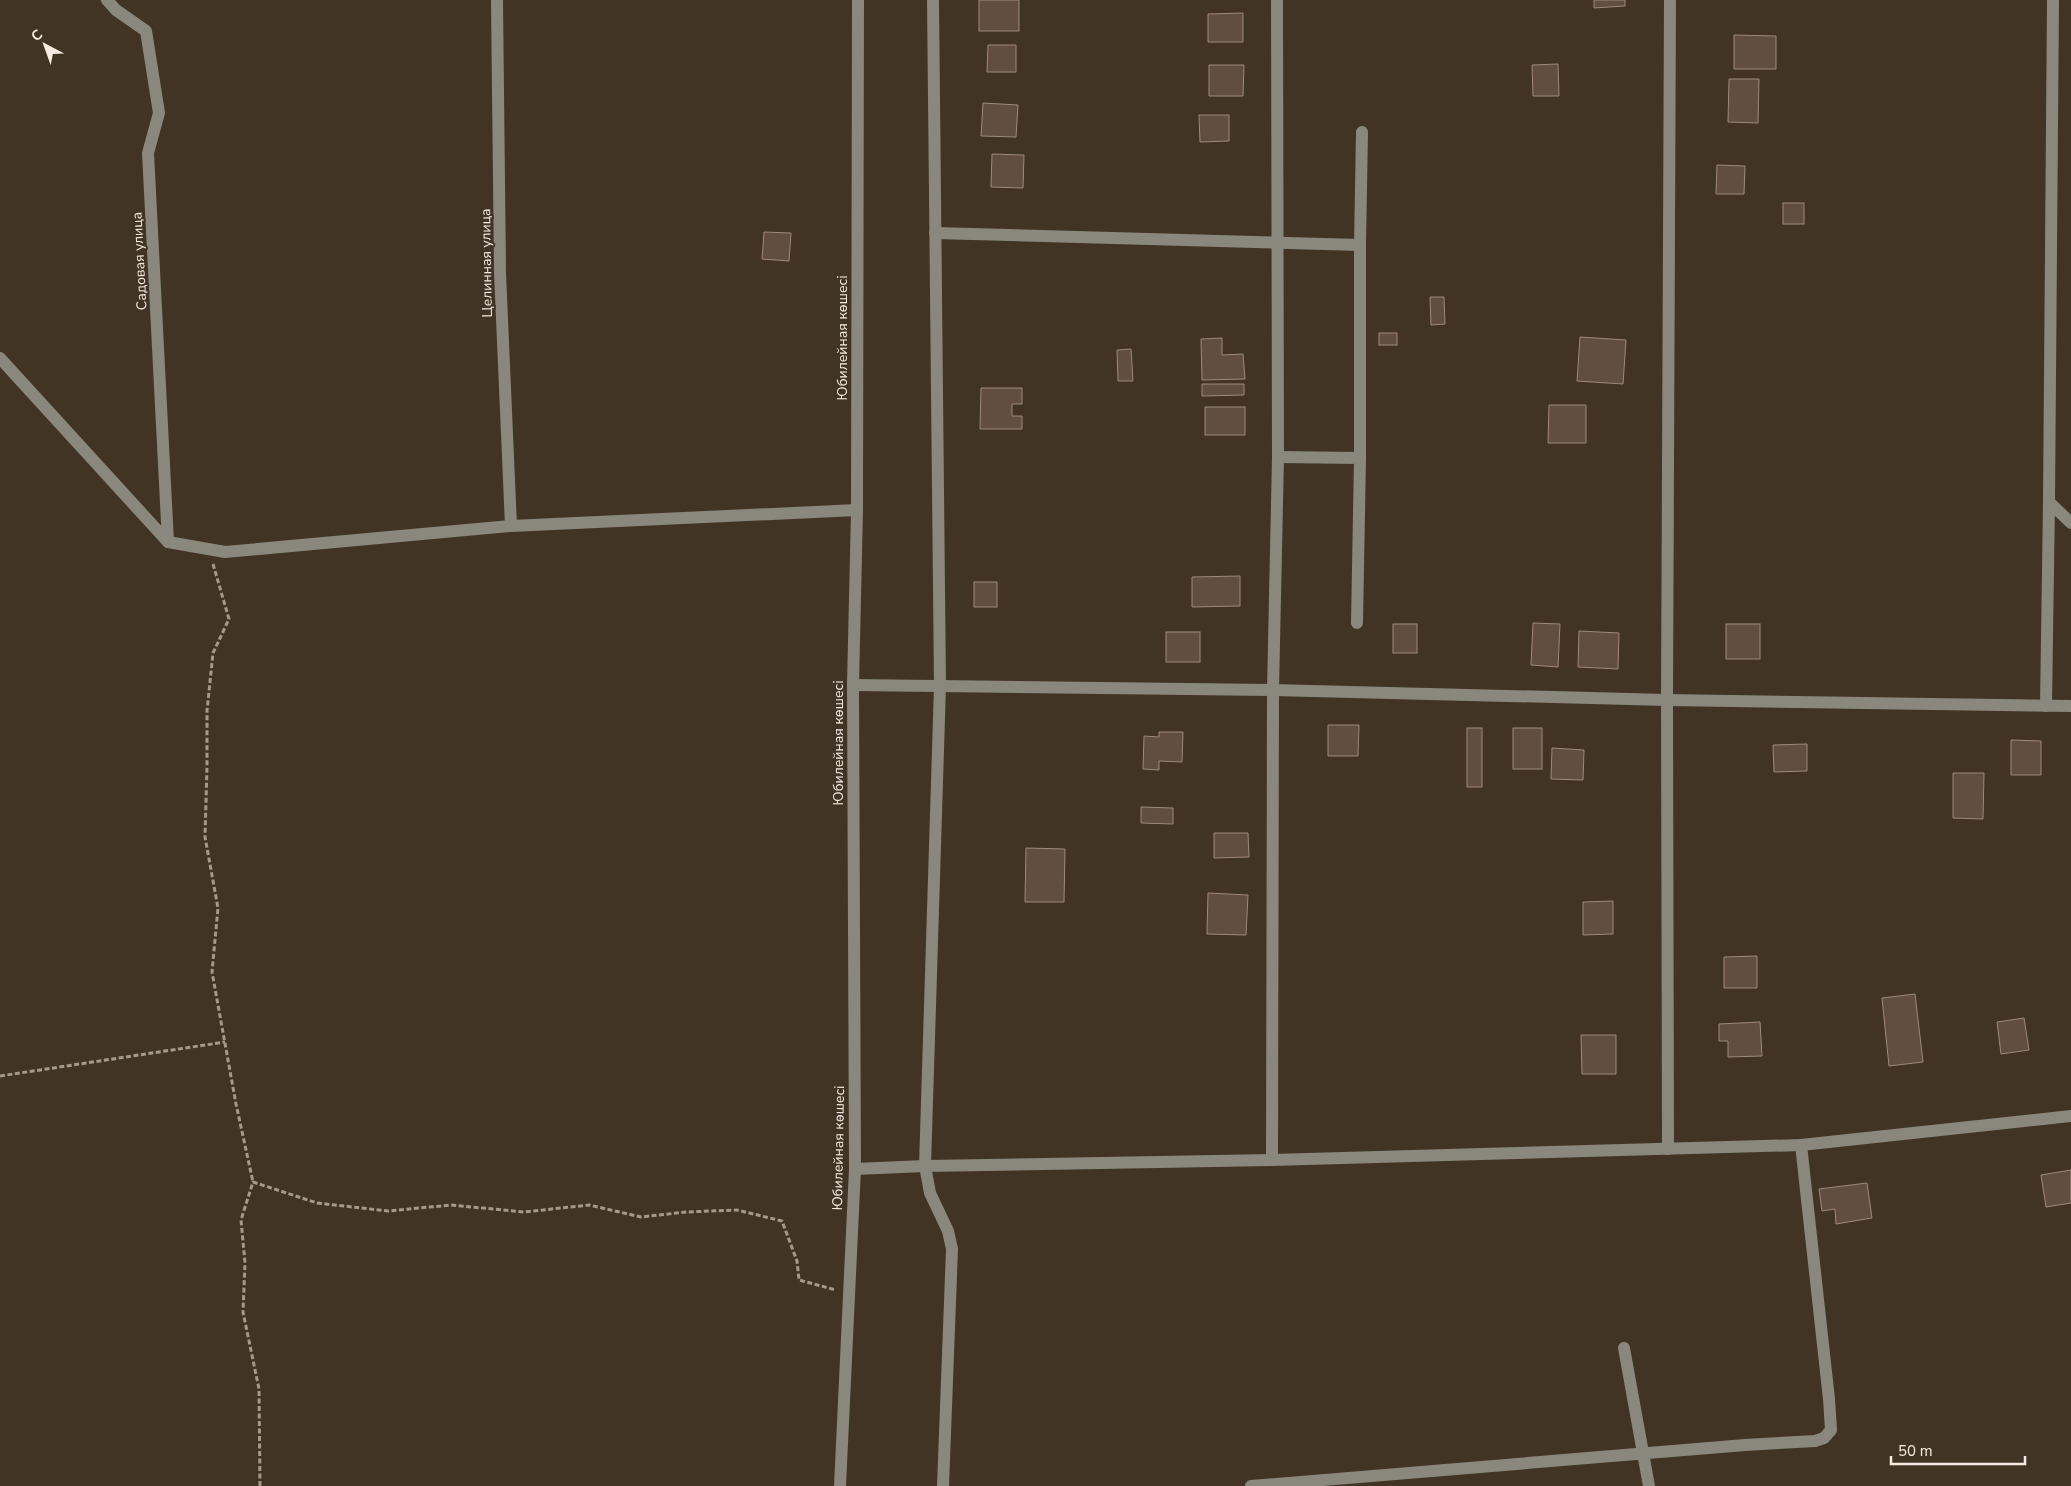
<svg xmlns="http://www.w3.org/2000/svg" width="2071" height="1486" font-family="'Nunito Sans',sans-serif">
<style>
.building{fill:#614d42;stroke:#9f897d}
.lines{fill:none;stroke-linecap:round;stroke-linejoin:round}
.path{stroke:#a3998c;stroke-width:3;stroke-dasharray:5 2.5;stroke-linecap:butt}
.minor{stroke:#8a877d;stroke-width:12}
.labels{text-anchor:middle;stroke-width:4;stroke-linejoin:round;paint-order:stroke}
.street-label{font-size:14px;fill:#f4ece2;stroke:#413424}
</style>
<rect width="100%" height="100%" fill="#413424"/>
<!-- building -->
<g class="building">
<rect x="979" y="0" width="40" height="31"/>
<polygon points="1594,0 1625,0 1625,6 1594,8"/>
<polygon points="1243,13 1243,42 1208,42 1208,14"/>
<polygon points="1734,35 1776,36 1776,69 1734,69"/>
<polygon points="988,45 1016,45 1016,72 987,72"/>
<polygon points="1558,64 1559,96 1533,96 1532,65"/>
<polygon points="1209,65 1244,65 1243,96 1209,96"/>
<polygon points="1729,79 1759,79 1758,123 1728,122"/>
<polygon points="983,103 1018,105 1016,137 981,136"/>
<polygon points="1199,115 1229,115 1229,141 1200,142"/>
<polygon points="992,154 1024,155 1023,188 991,187"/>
<polygon points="1717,165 1745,166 1744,194 1716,194"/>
<rect x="1783" y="203" width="21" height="21"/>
<polygon points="764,232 791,233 789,261 762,259"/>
<polygon points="1430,297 1444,297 1445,324 1431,325"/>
<rect x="1379" y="333" width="18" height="12"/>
<polygon points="1580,337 1626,340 1623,384 1577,381"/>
<polygon points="1222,338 1222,355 1243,354 1245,379 1202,380 1201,339"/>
<polygon points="1131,349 1133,381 1118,381 1117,350"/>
<polygon points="1202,384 1244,384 1244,395 1202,396"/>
<polygon points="981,388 1022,388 1022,404 1012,404 1012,416 1022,416 1022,429 980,429"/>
<polygon points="1549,405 1586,405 1586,443 1548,443"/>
<rect x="1205" y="407" width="40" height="28"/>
<polygon points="1240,576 1240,606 1192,607 1192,577"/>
<rect x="974" y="582" width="23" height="25"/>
<polygon points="1533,623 1560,624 1558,667 1531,665"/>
<rect x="1393" y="624" width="24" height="29"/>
<rect x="1726" y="624" width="34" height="35"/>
<polygon points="1579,631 1619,633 1618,669 1578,667"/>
<rect x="1166" y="632" width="34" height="30"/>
<polygon points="1328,725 1359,725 1358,756 1328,756"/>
<rect x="1467" y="728" width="15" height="59"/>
<rect x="1513" y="728" width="29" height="41"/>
<polygon points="1159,732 1183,732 1182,762 1159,761 1159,770 1143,769 1144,736 1159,737"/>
<polygon points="2011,740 2041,741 2041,775 2011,775"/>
<polygon points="1807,744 1807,771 1774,772 1773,745"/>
<polygon points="1552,748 1584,750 1583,780 1551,779"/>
<polygon points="1953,773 1984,773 1983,819 1953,818"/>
<polygon points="1141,807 1173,808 1173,824 1141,823"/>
<polygon points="1214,833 1248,833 1249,857 1214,858"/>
<polygon points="1026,848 1065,849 1064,902 1025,902"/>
<polygon points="1208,893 1248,895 1246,935 1207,934"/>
<polygon points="1613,901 1613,934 1583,935 1583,902"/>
<polygon points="1757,956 1757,988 1724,988 1724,957"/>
<polygon points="1915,994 1923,1062 1889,1066 1882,998"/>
<polygon points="2024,1018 2029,1050 2001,1054 1997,1022"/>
<polygon points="1760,1022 1762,1056 1728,1057 1728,1041 1719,1041 1719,1024"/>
<polygon points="1581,1035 1616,1035 1616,1074 1582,1074"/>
<polygon points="2071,1170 2071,1203 2046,1207 2041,1175"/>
<polygon points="1867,1183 1872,1218 1836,1224 1835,1209 1822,1211 1819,1189"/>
</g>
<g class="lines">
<!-- path -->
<g class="path">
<polyline points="213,564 229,619 213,653 207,711 207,767 205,837 218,908 212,972 236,1104 253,1182"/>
<polyline points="0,1076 225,1042"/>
<polyline points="260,1486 259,1389 243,1312 245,1263 241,1220 253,1182 317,1203 388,1211 451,1205 524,1212 589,1205 641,1217 686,1212 737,1210 782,1221 797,1261 799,1280 836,1290"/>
</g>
<!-- minor -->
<g class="minor">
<polyline points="107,0 116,10 146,31 159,113 148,153 168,542"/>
<polyline points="497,0 500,273 511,526"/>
<polyline points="933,0 940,686 925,1166 930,1193 948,1231 952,1249 943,1486"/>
<polyline points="935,233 1360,245"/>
<polyline points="0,358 168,542 225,552 511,526 857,510"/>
<polyline points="1278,457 1360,458 1357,623"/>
<polyline points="1360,458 1360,245 1362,132"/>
<polyline points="2049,502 2071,523"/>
<polyline points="853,685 1273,690 1667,700 2071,706"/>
<polyline points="2046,706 2049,502 2053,0"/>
<polyline points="1668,1149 1667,700 1670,0"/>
<polyline points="1272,1160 1273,690 1278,457 1277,0"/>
<polyline points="855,1169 925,1166 1272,1160 1801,1145 2071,1116"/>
<polyline points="1624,1348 1649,1486"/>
<polyline points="840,1486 855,1169 853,685 857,510 858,0"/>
<polyline points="1251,1486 1745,1445 1815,1441 1824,1438 1831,1430 1829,1399 1801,1145"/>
</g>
</g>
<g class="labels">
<!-- street labels -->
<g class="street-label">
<text transform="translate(139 261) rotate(-93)" y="5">Садовая улица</text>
<text transform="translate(486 263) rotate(-91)" y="5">Целинная улица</text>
<text transform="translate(842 338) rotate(-90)" y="5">Юбилейная көшесі</text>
<text transform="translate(838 743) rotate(-90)" y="5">Юбилейная көшесі</text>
<text transform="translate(838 1148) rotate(-89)" y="5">Юбилейная көшесі</text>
</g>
</g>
<!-- north arrow -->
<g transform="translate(45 45) rotate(319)" stroke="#413424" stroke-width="4" paint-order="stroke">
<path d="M0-4L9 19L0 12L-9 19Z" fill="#f4ece2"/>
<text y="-8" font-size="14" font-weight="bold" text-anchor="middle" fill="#f4ece2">С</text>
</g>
<!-- scale -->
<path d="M1891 1456v8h134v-8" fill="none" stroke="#f4ece2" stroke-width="2.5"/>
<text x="1898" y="1456" font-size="15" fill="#f4ece2" stroke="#413424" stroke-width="4" paint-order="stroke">50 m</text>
</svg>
